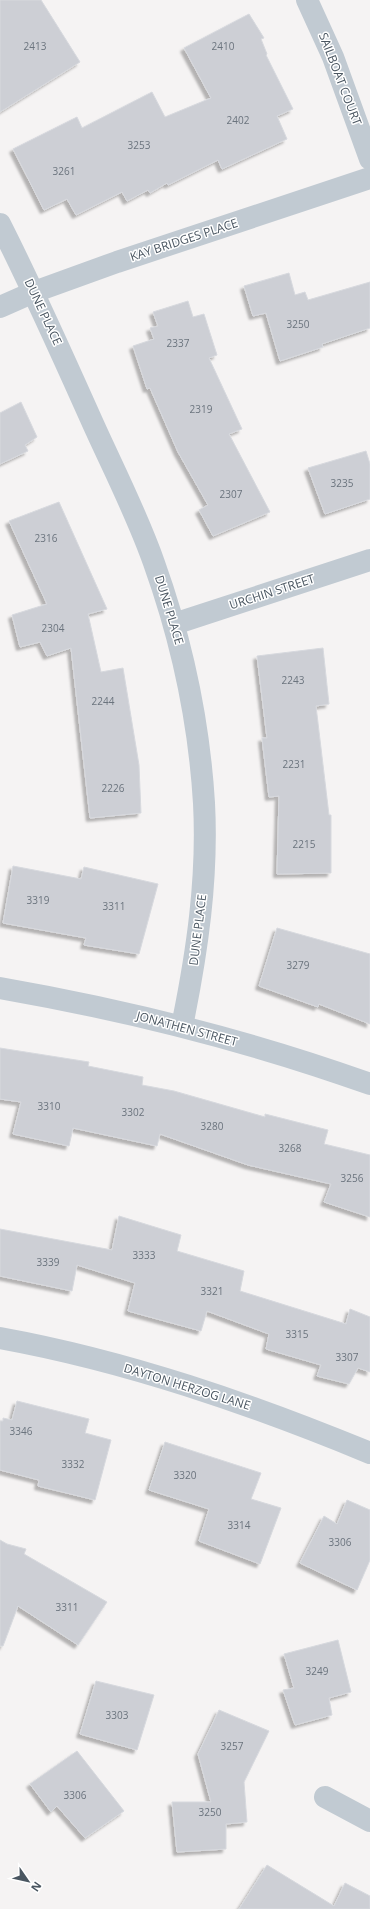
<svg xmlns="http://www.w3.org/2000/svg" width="370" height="1909" font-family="'Open Sans',sans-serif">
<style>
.building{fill:#cdcfd5;stroke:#d7d9de;filter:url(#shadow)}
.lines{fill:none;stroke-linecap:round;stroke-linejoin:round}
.street{stroke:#c1cad2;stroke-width:22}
.labels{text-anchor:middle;stroke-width:3;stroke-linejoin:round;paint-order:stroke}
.number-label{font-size:10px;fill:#6b747e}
.street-label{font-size:12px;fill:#4a5661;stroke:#fff}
</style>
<defs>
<filter id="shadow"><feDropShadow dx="-3.5" dy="3.5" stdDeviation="1" flood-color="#0004"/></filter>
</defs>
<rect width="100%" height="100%" fill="#f5f3f3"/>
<!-- building -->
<g class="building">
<polygon points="0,0 41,0 80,62 0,112"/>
<polygon points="249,14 264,38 261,39 267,54 266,55 293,109 277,116 287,139 222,169 218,160 168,185 167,183 150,193 148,190 127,201 122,192 76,215 67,199 44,210 13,149 77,117 82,128 152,92 165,117 211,98 184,48"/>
<polygon points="289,273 295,295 305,292 308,300 370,282 370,328 322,344 323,347 280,361 266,313 253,316 244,286"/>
<polygon points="188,301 193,317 204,314 217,355 209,358 242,429 229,434 270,512 213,536 199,510 208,505 178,452 150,388 147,389 133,346 154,339 150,328 158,326 153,312"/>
<polygon points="21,402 37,437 25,445 28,451 0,464 0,413"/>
<polygon points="366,451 370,464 370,499 325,514 308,468"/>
<polygon points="59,502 107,609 88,614 101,672 123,668 139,765 141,813 90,818 71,648 47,656 40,642 20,647 12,615 47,604 9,521"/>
<polygon points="323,648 329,704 316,706 329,815 331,815 331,873 277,874 279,796 269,797 262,738 267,738 257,656"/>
<polygon points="13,866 81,879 84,867 158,884 139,954 84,945 86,938 3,923"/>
<polygon points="277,928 370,954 370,1024 319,1004 318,1007 259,986"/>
<polygon points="0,1048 89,1062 88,1066 143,1077 142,1085 174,1091 265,1117 265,1114 328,1130 324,1144 370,1155 370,1217 324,1202 331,1184 248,1165 160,1134 157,1146 73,1128 69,1146 13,1134 21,1102 0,1099"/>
<polygon points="119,1216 181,1235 177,1251 244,1271 240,1291 346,1324 350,1309 370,1317 370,1372 358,1368 349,1384 317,1376 321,1365 266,1349 269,1334 207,1311 201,1331 128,1311 135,1283 77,1265 72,1291 0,1276 0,1229 112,1250"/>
<polygon points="17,1401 89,1419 85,1433 111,1440 95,1500 38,1486 39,1480 0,1470 0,1421 3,1421 3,1418 12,1420"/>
<polygon points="165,1442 261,1473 251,1499 281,1508 260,1564 199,1541 209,1509 149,1490"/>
<polygon points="347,1500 370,1510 370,1560 357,1590 300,1563 324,1516 337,1524"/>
<polygon points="0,1540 7,1544 26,1549 24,1554 107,1602 78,1645 18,1606 3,1646 0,1646"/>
<polygon points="338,1640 351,1692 329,1698 332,1715 295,1725 283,1690 294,1688 284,1654"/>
<polygon points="96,1681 154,1695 137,1750 80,1734"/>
<polygon points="219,1710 269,1731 244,1782 247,1822 226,1824 226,1849 177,1852 172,1802 211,1802 198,1754"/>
<polygon points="77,1751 124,1811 85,1838 57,1806 51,1812 30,1784"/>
<polygon points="267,1865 334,1906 345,1883 370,1896 370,1909 239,1909"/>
</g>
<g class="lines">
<!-- street -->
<g class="street">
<polyline points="307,0 333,57 370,159"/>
<path d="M0,224C34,291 64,359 95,428C115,472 138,517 154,563C182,641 199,721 204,803C208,879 197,953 182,1026"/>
<polyline points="0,307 34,292 117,262 370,178"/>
<polyline points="174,624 370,560"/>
<path d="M0,988C126,1010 250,1041 370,1084"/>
<path d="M0,1338C127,1361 251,1404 370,1453"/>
<polyline points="325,1797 370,1821"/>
</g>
</g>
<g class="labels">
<!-- number labels -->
<g class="number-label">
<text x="35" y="50">2413</text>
<text x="223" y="50">2410</text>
<text x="238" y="124">2402</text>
<text x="139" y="149">3253</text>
<text x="64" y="175">3261</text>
<text x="298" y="328">3250</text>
<text x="178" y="347">2337</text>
<text x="201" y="413">2319</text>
<text x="342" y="487">3235</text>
<text x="231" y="498">2307</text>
<text x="46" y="542">2316</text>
<text x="53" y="632">2304</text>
<text x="293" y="684">2243</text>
<text x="103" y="705">2244</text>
<text x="294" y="768">2231</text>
<text x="113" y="792">2226</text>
<text x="304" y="848">2215</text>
<text x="38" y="904">3319</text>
<text x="114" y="910">3311</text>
<text x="298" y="969">3279</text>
<text x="49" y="1110">3310</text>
<text x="133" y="1116">3302</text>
<text x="212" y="1130">3280</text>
<text x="290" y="1152">3268</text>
<text x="352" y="1182">3256</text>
<text x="144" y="1259">3333</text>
<text x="48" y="1266">3339</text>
<text x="212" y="1295">3321</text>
<text x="297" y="1338">3315</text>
<text x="347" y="1361">3307</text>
<text x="21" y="1435">3346</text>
<text x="73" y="1468">3332</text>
<text x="185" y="1479">3320</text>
<text x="239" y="1529">3314</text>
<text x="340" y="1546">3306</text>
<text x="67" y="1611">3311</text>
<text x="317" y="1675">3249</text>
<text x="117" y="1719">3303</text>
<text x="232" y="1750">3257</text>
<text x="75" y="1799">3306</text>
<text x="210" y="1816">3250</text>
</g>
<!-- street labels -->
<g class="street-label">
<text transform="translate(340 79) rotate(69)" y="4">SAILBOAT COURT</text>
<text transform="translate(184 240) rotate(-18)" y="4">KAY BRIDGES PLACE</text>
<text transform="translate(43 312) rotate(65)" y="4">DUNE PLACE</text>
<text transform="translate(272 592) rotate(-18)" y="4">URCHIN STREET</text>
<text transform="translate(169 610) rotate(73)" y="4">DUNE PLACE</text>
<text transform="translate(198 930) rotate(-83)" y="4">DUNE PLACE</text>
<text transform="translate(187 1029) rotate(15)" y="4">JONATHEN STREET</text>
<text transform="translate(187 1387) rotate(17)" y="4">DAYTON HERZOG LANE</text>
</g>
</g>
<!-- north arrow -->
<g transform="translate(28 1881) rotate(124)" stroke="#ffffff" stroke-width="3" paint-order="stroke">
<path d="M0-3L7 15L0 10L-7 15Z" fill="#4a5661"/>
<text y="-6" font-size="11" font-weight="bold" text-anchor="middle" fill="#4a5661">N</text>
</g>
</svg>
